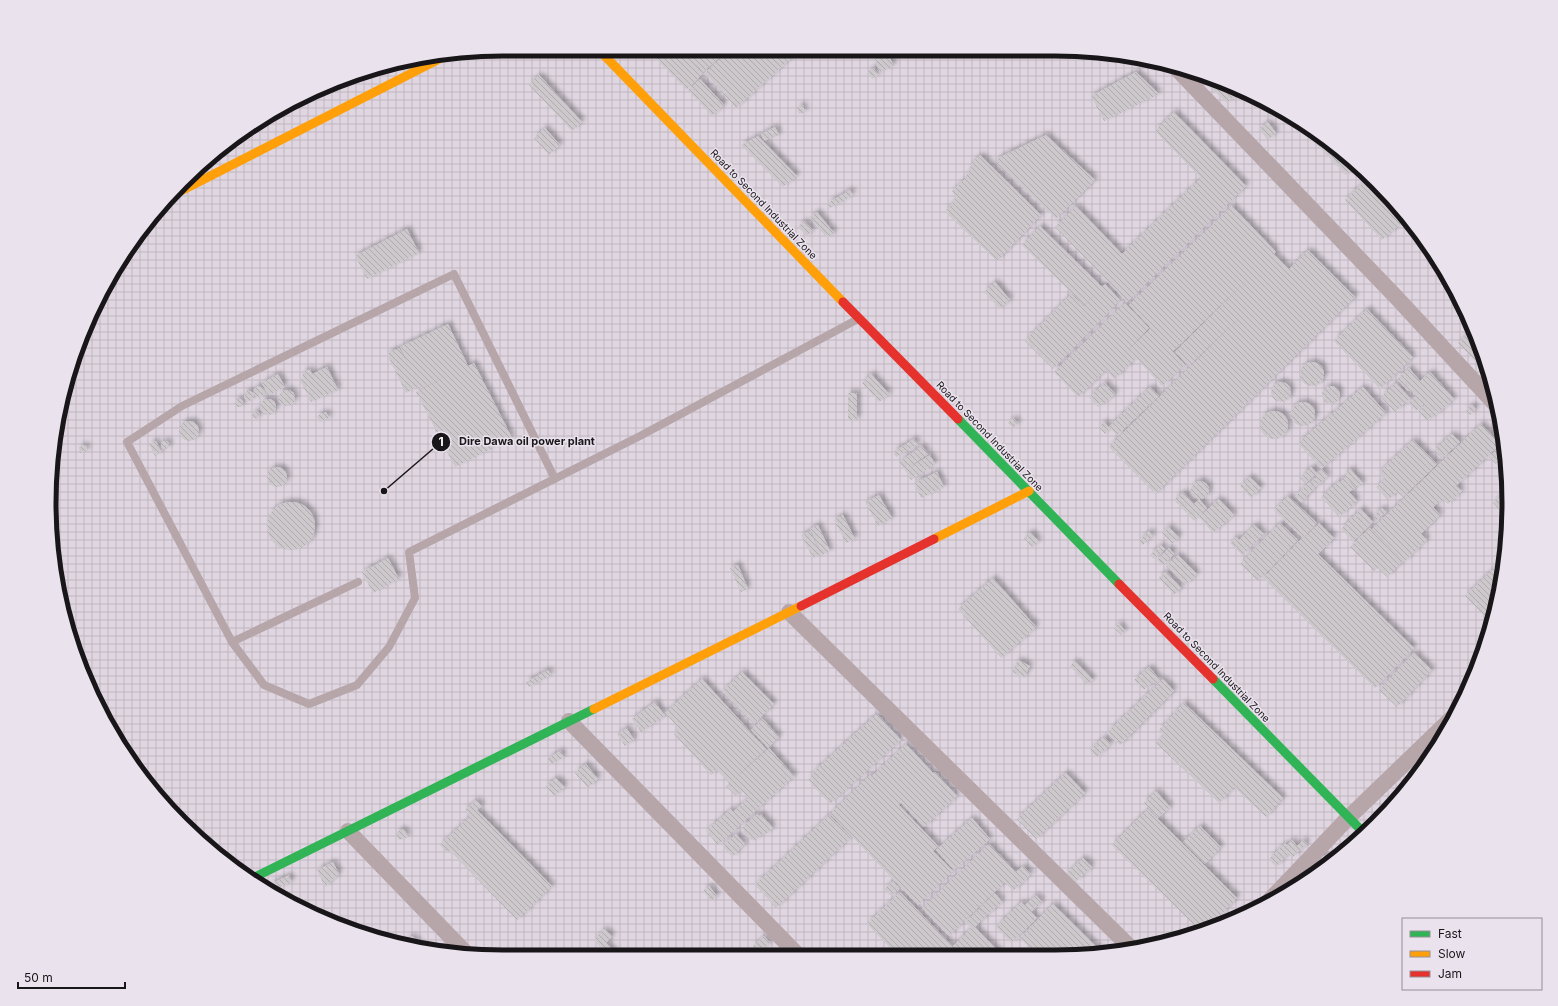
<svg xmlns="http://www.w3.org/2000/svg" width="1558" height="1006" font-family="Inter,sans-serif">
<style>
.industrial{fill:url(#industrial-grid)}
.building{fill:url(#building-back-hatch);filter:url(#shadow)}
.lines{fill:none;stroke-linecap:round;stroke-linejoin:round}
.lane{stroke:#b7a6a9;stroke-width:8}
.street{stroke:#b7a6a9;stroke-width:16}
.fast{stroke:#30b455;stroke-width:9}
.slow{stroke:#ff9f0a;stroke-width:9}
.jam{stroke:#e5322d;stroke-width:9}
.labels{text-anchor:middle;stroke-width:3;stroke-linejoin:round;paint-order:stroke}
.street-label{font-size:10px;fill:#19161a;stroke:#eae2ec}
.rim{fill:none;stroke:#19161a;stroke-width:5}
.leader{fill:none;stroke:#19161a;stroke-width:1.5}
.callout-dot{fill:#19161a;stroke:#eae2ec;stroke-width:1.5}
.mark-label{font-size:12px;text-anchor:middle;font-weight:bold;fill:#fff}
.callout-label{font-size:11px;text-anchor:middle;font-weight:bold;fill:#19161a;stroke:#eae2ec;stroke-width:3;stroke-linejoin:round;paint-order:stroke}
</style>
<defs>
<pattern id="industrial-grid" width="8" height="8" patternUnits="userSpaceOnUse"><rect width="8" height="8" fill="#dfd6e1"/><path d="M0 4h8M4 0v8" fill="none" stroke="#bfb7c0"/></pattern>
<pattern id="building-back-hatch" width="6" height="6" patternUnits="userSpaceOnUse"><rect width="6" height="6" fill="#ccc8cc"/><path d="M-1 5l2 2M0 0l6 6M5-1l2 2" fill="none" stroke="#afabaf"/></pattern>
<filter id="shadow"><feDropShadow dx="3.5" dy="-3.5" stdDeviation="2" flood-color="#0004"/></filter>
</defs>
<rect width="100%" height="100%" fill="#e9e4ea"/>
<!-- industrial -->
<polygon class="industrial" points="444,53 1114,53 1173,65 1256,96 1354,162 1415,226 1462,302 1493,385 1508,473 1505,562 1485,649 1448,730 1396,802 1332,863 1256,910 1172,942 1084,956 444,953 329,922 276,896 204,844 125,755 84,677 64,620 50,533 50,474 73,357 110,276 143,226 203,162 251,126 357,73"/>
<!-- building -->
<g class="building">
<polygon points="650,53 725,53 703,72 690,58 703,73 687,90"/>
<polygon points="726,53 797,53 736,108 705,73"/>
<polygon points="888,54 894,66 880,72 874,60"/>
<polygon points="874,68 878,75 872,79 868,71"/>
<polygon points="1136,72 1159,94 1104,121 1091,96"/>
<polygon points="539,75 582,122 572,131 529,85"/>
<polygon points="1206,77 1230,86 1237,93 1227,103 1203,80"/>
<polygon points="700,79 724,105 712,116 688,90"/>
<polygon points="803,105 805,112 799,114 797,107"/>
<polygon points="1174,112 1246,186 1127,302 1055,227 1076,206 1122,254 1201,178 1155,131"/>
<polygon points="1268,122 1276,133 1268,140 1259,129"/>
<polygon points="1298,125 1354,162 1357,164 1346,175"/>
<polygon points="775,127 779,135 764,141 761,134"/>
<polygon points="545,128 560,145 549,155 534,138"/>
<polygon points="1046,135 1095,180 1056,219 995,162 1000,157"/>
<polygon points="758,136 797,176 783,187 741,145"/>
<polygon points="980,155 1041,215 997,261 945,212 956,198 952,191 965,179 972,163"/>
<polygon points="1369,177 1407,218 1382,240 1345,200"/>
<polygon points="850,190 853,195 830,208 828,203"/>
<polygon points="1232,206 1276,252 1274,254 1289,269 1308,250 1355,297 1155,494 1109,447 1247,310 1189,366 1175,352 1248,279 1173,351 1129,305"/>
<polygon points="817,212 834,233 827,238 810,217"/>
<polygon points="804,221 813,230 807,236 798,227"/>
<polygon points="1040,226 1102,287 1105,284 1120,300 1053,369 1025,341 1071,294 1084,306 1096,293 1084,305 1022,245"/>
<polygon points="407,229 419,253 367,279 355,256"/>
<polygon points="1422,238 1435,259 1419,242"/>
<polygon points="995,282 1010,300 1000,309 984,292"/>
<polygon points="1125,303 1149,328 1125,353 1151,328 1185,365 1162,386 1136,358 1114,379 1106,370 1078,397 1054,372"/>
<polygon points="1367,309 1413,357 1380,389 1334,341"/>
<polygon points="448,324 468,366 474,363 512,438 455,467 416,392 453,373 420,389 419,386 406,393 387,354 399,348 408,364 400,347"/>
<polygon points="1472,329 1484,359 1478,364 1458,343"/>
<circle cx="1312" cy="374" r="12"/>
<polygon points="327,367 338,390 311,402 300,380 304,378 302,373 310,369 312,374"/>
<polygon points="1409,368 1420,381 1430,372 1454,399 1435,416 1434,415 1427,421 1418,411 1425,405 1424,404 1416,411 1409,402 1416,396 1411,389 1408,391 1397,379"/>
<polygon points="278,374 285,387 268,395 262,383"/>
<polygon points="871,374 889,394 879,402 862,383"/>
<circle cx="1281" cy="392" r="10"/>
<polygon points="1105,383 1115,394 1104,404 1103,403 1098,407 1089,397"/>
<polygon points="1396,383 1410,398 1395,412 1381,397"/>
<circle cx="1331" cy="395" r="9"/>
<circle cx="259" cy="392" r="5.5"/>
<polygon points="1150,387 1159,396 1117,435 1109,427"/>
<polygon points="1363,387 1386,413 1321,469 1298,443"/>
<circle cx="287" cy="398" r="8"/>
<circle cx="249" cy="396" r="5"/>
<rect x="848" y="393" width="9" height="27"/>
<circle cx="239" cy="403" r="4"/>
<circle cx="268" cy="407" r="8"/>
<circle cx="1303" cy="414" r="12"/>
<polygon points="1472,405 1476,409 1470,415 1466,410"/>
<circle cx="1274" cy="425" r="14"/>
<circle cx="256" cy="415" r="3.5"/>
<polygon points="326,412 329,418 320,422 317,416"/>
<polygon points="1013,418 1018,423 1013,428 1008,423"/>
<circle cx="189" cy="431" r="10"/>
<polygon points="1104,422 1110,429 1105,434 1099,427"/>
<polygon points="1481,424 1500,444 1456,486 1462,491 1448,504 1443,499 1433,507 1440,515 1421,534 1427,540 1404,562 1372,529"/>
<polygon points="1452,434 1460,442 1442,458 1434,450"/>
<polygon points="914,439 918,444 896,457 893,452"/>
<polygon points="1413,440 1437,464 1403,497 1397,492 1388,500 1376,487 1385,479 1379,472"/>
<circle cx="165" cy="445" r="4"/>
<polygon points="156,441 161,452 155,456 149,444"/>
<polygon points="1503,444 1505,456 1496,464 1489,457"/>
<polygon points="86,445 87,451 80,453 79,447"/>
<polygon points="922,446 928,454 905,470 899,462"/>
<polygon points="930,455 935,464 911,480 905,470"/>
<polygon points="1311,467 1317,473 1305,483 1300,478"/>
<circle cx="277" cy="477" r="10"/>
<polygon points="1322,469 1328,476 1316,487 1311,482 1317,477 1315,475"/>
<polygon points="1350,469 1363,483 1357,488 1347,479 1355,488 1349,492 1357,501 1339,517 1321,497 1339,481 1340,482 1346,477 1344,475"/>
<polygon points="937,472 944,487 921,498 914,483"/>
<polygon points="1250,477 1261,488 1251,498 1240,486"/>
<circle cx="1200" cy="490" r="9"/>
<polygon points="1309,482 1315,487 1301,503 1295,497"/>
<polygon points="1507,490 1507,518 1493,503"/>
<polygon points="1183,492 1194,504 1199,499 1207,508 1194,521 1174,500"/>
<polygon points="879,495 892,518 878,526 865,502"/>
<polygon points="1288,496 1317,523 1303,538 1274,510"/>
<polygon points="1219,499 1234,515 1213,533 1199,517"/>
<circle cx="291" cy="526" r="24"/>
<polygon points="1382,508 1386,512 1377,520 1373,516"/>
<polygon points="1361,509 1373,522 1353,541 1341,529"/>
<polygon points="843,515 855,539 846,543 834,520"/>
<polygon points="1280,523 1298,540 1258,581 1240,564"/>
<polygon points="1319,523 1334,538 1318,554 1414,648 1375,688 1263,578 1302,538 1310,546 1303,539"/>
<polygon points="818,525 830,551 822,555 810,529"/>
<polygon points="1254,525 1264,534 1242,555 1230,543 1236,537 1239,540"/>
<polygon points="1169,527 1179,537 1172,544 1162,533"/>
<polygon points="1370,528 1403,561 1387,577 1378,568 1374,571 1350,547"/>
<polygon points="810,531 821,554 813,558 801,535"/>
<polygon points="1149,531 1153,535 1143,545 1139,541"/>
<polygon points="1030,532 1039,541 1032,547 1024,538"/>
<polygon points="1161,545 1165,549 1154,559 1150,555"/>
<polygon points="1169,548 1174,554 1163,565 1157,560"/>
<polygon points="1178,555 1197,574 1185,585 1166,566"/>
<polygon points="388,558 399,579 373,593 362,572"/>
<polygon points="1505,558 1505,562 1491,623 1465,596"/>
<polygon points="738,565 748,589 741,592 730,568"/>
<polygon points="1166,571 1181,588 1174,595 1159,578"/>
<polygon points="993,578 1036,627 1001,658 958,609"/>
<polygon points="1119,624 1125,631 1121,635 1114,628"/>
<polygon points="1414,653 1432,670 1397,707 1379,690"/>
<polygon points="1018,660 1030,666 1024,678 1012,672"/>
<polygon points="1075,661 1093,680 1087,685 1070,666"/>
<polygon points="1149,667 1160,680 1156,684 1154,681 1144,690 1134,680"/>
<polygon points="548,670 551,675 529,687 526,682"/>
<polygon points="742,672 774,704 754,724 722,692"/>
<polygon points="702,679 766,749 732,781 769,748 794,776 718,845 706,831 731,809 733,812 748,798 742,791 736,796 726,786 729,783 717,770 711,775 674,734 680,729 665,713"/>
<polygon points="1163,679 1174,691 1120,745 1107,733"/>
<polygon points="655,702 665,716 641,732 632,719"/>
<polygon points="1184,703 1283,798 1266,817 1234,787 1219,803 1156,743 1164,735 1159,730"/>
<polygon points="877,714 901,740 830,804 808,780 813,775 812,773"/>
<polygon points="763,719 779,737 768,748 751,730"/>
<polygon points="627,728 634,740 625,746 617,734"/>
<polygon points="1104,737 1111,744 1097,757 1090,750"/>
<polygon points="906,744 933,773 935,772 957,796 924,827 901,803 899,805 938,846 933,851 953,871 918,905 830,814 870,775 875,780 872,776"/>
<polygon points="560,751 564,757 551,764 548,758"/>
<polygon points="586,764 598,779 588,788 575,773"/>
<polygon points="1066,773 1085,793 1036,839 1017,819"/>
<polygon points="556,778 565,787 554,796 546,786"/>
<polygon points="1156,791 1170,807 1158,818 1144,803"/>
<polygon points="476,800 482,806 477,810 552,886 517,920 450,851 463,838 447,853 440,845 475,812 470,816 465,810"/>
<polygon points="1148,809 1237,898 1207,929 1200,931 1112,845"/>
<polygon points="757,814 759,816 761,814 773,828 765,835 763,833 754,841 752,839 751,840 743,832 744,831 742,828"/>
<polygon points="829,815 851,837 776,908 755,885"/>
<polygon points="972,818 990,839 954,870 936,850"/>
<polygon points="1200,826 1221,847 1205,864 1183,842"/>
<polygon points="404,829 408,837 399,840 396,832"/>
<polygon points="736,834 745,844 732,857 723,846"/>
<polygon points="1292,840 1297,846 1303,840 1307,844 1297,853 1292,848 1297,854 1293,857 1289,853 1276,867 1269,859 1285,843 1287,845"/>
<polygon points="989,844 1016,872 1023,866 1031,874 1013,891 1005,882 949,936 922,908"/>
<polygon points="1322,853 1330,861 1336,856 1338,857 1332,863 1290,889"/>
<polygon points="1083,858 1092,867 1075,882 1067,873"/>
<polygon points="333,862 339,874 325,887 317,870"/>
<polygon points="289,875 292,882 273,890 271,884"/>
<polygon points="893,881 900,888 891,896 884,889"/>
<polygon points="709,886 717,896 711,901 703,891"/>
<polygon points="900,892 961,955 897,955 867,924"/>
<polygon points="995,893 1002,902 986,916 979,908"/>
<polygon points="1036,895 1042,902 1031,912 1025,905"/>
<polygon points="1021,902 1037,918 1011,943 996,927"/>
<polygon points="1053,904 1103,953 1084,956 1038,956 1020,938"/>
<polygon points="979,909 986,916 975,927 1000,953 996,956 962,955 953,946 971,928 965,922"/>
<polygon points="604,929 612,936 606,943 616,954 595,954 602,948 594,941"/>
<polygon points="412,936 422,947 404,942"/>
<polygon points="764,936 770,943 758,953 753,946"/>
</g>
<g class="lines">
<!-- lane -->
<g class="lane">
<polyline points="555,479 454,274 182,406 127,442 232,642 264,685 309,704 357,685 389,647 415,598 409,552 640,436 858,319"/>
<polyline points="232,642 358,582"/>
</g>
<!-- street -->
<g class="street">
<polyline points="1173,65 1397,298 1497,406"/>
<polyline points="789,612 1131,948"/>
<polyline points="569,721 798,955"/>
<polyline points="348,831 466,953"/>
<polyline points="1266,904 1349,817 1456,714"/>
</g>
<!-- fast -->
<g class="fast">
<polyline points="958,419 1119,584"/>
<polyline points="1213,679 1364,833"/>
<polyline points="251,879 594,709"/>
</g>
<!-- slow -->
<g class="slow">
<polyline points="602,53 843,302"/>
<polyline points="173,195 451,53"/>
<polyline points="934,539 1029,491"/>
<polyline points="594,709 801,606"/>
</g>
<!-- jam -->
<g class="jam">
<polyline points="843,302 958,419"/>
<polyline points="1119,584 1213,679"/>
<polyline points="801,606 934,539"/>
</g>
</g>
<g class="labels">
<!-- street labels -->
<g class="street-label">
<text transform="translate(764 204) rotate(46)" y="4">Road to Second Industrial Zone</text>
<text transform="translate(990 436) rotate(46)" y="4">Road to Second Industrial Zone</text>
<text transform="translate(1217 667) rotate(46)" y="4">Road to Second Industrial Zone</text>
</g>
</g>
<!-- crop -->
<path d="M0 0H1558V1006H0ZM503 56H1055A447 447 0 0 1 1502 503V503A447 447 0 0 1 1055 950H503A447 447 0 0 1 56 503V503A447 447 0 0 1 503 56Z" fill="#eae2ec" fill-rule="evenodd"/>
<path class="rim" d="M503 56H1055A447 447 0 0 1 1502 503V503A447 447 0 0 1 1055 950H503A447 447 0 0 1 56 503V503A447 447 0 0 1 503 56Z"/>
<!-- callouts -->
<path class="leader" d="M384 491L441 442"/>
<g class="callout-dot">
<circle cx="384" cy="491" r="4"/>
<circle cx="441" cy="442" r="10"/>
</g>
<g class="mark-label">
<text x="441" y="446">1</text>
</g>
<g class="callout-label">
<text x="527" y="445">Dire Dawa oil power plant</text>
</g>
<!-- legend -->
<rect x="1402" y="918" width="140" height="72" fill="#eae2ec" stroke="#969098"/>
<rect x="1410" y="931" width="20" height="6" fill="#30b455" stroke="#969098"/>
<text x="1438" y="938" font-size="12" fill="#19161a">Fast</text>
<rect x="1410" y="951" width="20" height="6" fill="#ff9f0a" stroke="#969098"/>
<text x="1438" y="958" font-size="12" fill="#19161a">Slow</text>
<rect x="1410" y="971" width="20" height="6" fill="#e5322d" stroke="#969098"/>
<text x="1438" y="978" font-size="12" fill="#19161a">Jam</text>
<!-- scale -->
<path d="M18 982v6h107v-6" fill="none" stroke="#19161a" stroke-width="2"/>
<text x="24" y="982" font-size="12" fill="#19161a" stroke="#eae2ec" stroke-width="3" paint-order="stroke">50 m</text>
</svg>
